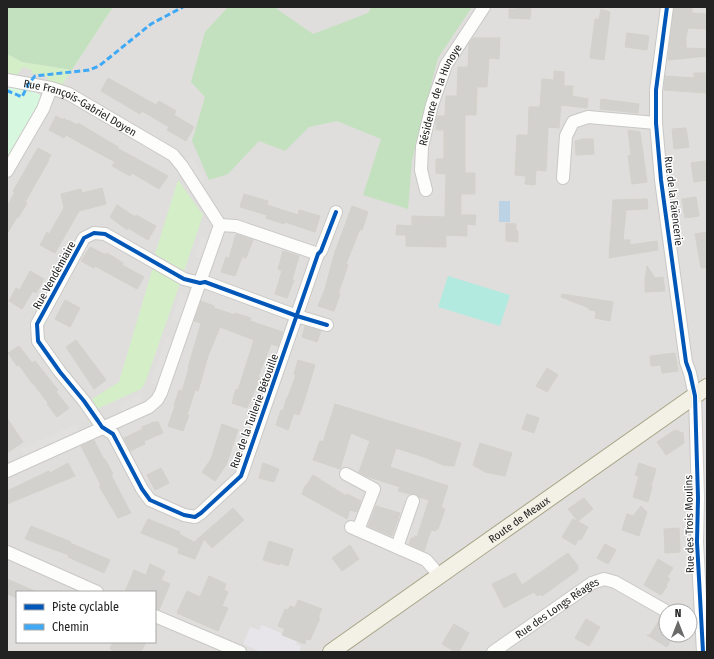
<svg xmlns="http://www.w3.org/2000/svg" width="714" height="659" font-family="'Fira Sans Condensed',sans-serif">
<style>
.residential{fill:#dfdedc;fill-rule:evenodd}
.grass{fill:#d4efc7}
.forest{fill:#c3e1be}
.park{fill:#d8f7df}
.pitch{fill:#b3eadf}
.parking{fill:#e1e0de}
.plaza{fill:#e7e5e9}
.water{fill:#bcd3e5}
.building{fill:#d3d1cd;stroke:#d4d1cb}
.lines{fill:none;stroke-linecap:round;stroke-linejoin:round}
.minor-casing{stroke:#c9c8c6;stroke-width:14}
.major-casing{stroke:#a7a486;stroke-width:18}
.minor{stroke:#fdfdfc;stroke-width:12}
.major{stroke:#f3f0e6;stroke-width:16}
.quiet{stroke:#3fa9f5;stroke-width:3;stroke-dasharray:6 3;stroke-linecap:butt}
.cycleway-casing{stroke:#fff;stroke-width:6}
.cycleway{stroke:#0057b8;stroke-width:4}
.labels{text-anchor:middle;stroke-width:3;stroke-linejoin:round;paint-order:stroke}
.street-label{font-size:11px;fill:#222;stroke:#fff}
</style>
<rect width="100%" height="100%" fill="#f0efea"/>
<!-- residential -->
<path class="residential" d="M113,7H707V652H7V54L22,62L72,70ZM17,592H155V642H17ZM666,611H690V635H666Z"/>
<!-- grass -->
<g class="grass">
<polygon points="7,54 22,62 72,70 62,85 47,81 48,77 31,73 32,70 23,67 17,75 7,75"/>
<polygon points="178,180 203,215 184,271 155,254"/>
<polygon points="153,267 180,283 145,383 141,389 97,409 92,399 119,382"/>
</g>
<!-- forest -->
<g class="forest">
<polygon points="7,7 113,7 72,70 22,62 7,54"/>
<polygon points="228,7 274,7 313,34 368,13 371,7 472,7 438,58 412,160 408,209 363,195 381,139 337,121 309,127 285,151 259,141 228,174 209,180 192,141 205,97 191,82 205,32"/>
</g>
<!-- park -->
<path class="park" d="M7,86C18,85 31,88 40,95C41,110 15,147 7,161Z"/>
<!-- pitch -->
<polygon class="pitch" points="448,276 510,295 500,326 438,307"/>
<!-- parking -->
<g class="parking">
<polygon points="191,156 206,180 199,184 184,160"/>
<polygon points="201,236 210,239 203,259 194,256"/>
<polygon points="181,293 189,296 180,323 171,320"/>
<polygon points="166,337 174,340 159,386 150,383"/>
<polygon points="140,394 144,403 123,412 119,405"/>
<polygon points="76,424 80,432 23,457 20,449"/>
</g>
<!-- plaza -->
<polygon class="plaza" points="262,625 298,640 296,644 301,646 299,652 261,652 243,644 250,627 259,630"/>
<!-- water -->
<rect class="water" x="499" y="201" width="11" height="21"/>
<!-- building -->
<g class="building">
<polygon points="517,7 531,7 530,19 509,18 509,9 517,9"/>
<polygon points="674,7 692,7 692,13 707,14 707,29 688,28 686,37 686,48 707,49 707,56 668,60"/>
<polygon points="601,9 610,12 604,60 590,58 595,19 599,19"/>
<polygon points="627,33 649,36 647,50 625,47"/>
<polygon points="473,38 500,38 499,59 489,58 487,87 477,87 476,115 465,115 465,173 475,173 475,194 461,194 461,215 476,215 475,225 467,224 467,236 446,235 446,247 406,246 406,235 396,235 397,225 412,226 412,216 445,217 446,174 436,173 436,159 444,159 444,130 436,130 436,122 437,116 445,116 446,96 457,96 458,67 468,67 469,44"/>
<polygon points="554,71 564,72 564,86 573,86 572,96 588,99 587,108 561,105 559,128 548,127 546,171 536,170 535,185 525,184 526,176 515,175 517,135 528,135 529,107 540,107 542,79 554,80"/>
<polygon points="694,73 706,73 707,93 664,90 665,76 694,78"/>
<polygon points="108,78 156,105 159,101 176,111 174,115 194,127 186,141 167,130 169,127 142,111 140,114 101,91"/>
<polygon points="601,99 639,104 638,113 600,109"/>
<polygon points="56,116 63,120 64,118 67,121 68,120 77,125 78,123 118,147 117,148 168,176 159,189 132,173 130,176 112,166 115,162 66,135 64,138 49,130"/>
<polygon points="686,128 689,147 674,149 672,129"/>
<polygon points="628,130 640,132 647,182 632,184 628,156 631,155"/>
<polygon points="583,139 593,139 594,154 576,155 575,141"/>
<polygon points="38,148 51,155 48,160 49,160 25,202 27,203 18,218 17,217 7,234 7,206 15,192 13,191"/>
<polygon points="705,161 707,180 694,182 691,163"/>
<polygon points="102,188 106,204 79,211 55,253 40,245 47,232 49,234 64,208 61,194 81,189 82,193"/>
<polygon points="244,194 268,201 267,205 298,215 299,210 320,216 315,232 285,222 284,224 266,218 267,215 240,207"/>
<polygon points="696,197 699,216 685,218 682,199"/>
<polygon points="647,199 648,209 626,210 623,240 630,240 630,245 657,241 658,250 609,258 613,200"/>
<polygon points="117,205 135,217 136,215 156,226 148,240 128,228 127,230 110,217"/>
<polygon points="352,206 368,212 362,230 360,229 346,264 348,265 338,294 340,294 334,311 318,306 325,289 334,255"/>
<polygon points="506,223 516,224 516,231 518,231 518,242 506,241"/>
<polygon points="707,232 707,268 701,268 695,234"/>
<polygon points="236,234 253,240 246,258 242,257 235,276 221,272 226,257 229,258"/>
<polygon points="90,247 106,255 107,253 123,263 122,265 144,277 137,289 95,266 94,268 81,261"/>
<polygon points="283,251 299,256 292,280 294,280 287,298 275,294 282,271 278,269"/>
<polygon points="647,266 655,278 663,277 665,291 645,292 645,280"/>
<polygon points="30,271 44,279 36,293 33,291 22,309 9,301 16,288 20,290"/>
<polygon points="562,294 613,302 610,321 595,318 596,311 589,310 589,308 561,297"/>
<polygon points="65,300 80,308 70,327 55,319"/>
<polygon points="201,301 214,306 214,308 235,315 235,313 251,318 250,321 283,332 278,346 271,344 258,377 260,378 247,408 232,403 236,389 238,390 254,340 220,327 208,356 198,391 195,390 187,415 189,415 183,431 168,426 175,406 174,406 179,390 182,391 189,368 188,368 201,323 194,321"/>
<polygon points="305,326 321,331 317,342 302,337"/>
<polygon points="76,340 106,380 94,389 66,347"/>
<polygon points="19,346 32,363 35,361 58,390 56,392 69,408 57,417 47,404 48,403 33,383 32,383 19,365 17,366 8,353"/>
<polygon points="675,353 678,371 662,373 661,365 651,366 650,356"/>
<polygon points="298,360 315,365 305,398 299,415 294,413 288,430 276,425 281,410 283,411 287,397 288,397 296,375 294,374"/>
<polygon points="547,368 558,375 547,392 536,386"/>
<polygon points="335,404 461,443 454,466 443,465 427,458 396,448 390,467 448,486 441,507 445,509 438,529 436,529 436,531 431,530 424,551 409,544 411,538 414,538 415,536 417,537 429,500 419,497 415,494 410,494 398,491 400,487 366,476 359,472 370,441 351,433 340,469 313,460 320,441 323,442"/>
<polygon points="527,414 539,418 534,433 522,429"/>
<polygon points="7,418 23,442 7,453"/>
<polygon points="154,422 158,422 163,433 144,441 145,444 130,451 124,438 143,429 142,427"/>
<polygon points="222,424 238,430 226,465 215,481 202,472 211,459"/>
<polygon points="675,430 683,433 684,443 666,455 657,442"/>
<polygon points="94,440 104,460 105,459 113,474 111,475 131,513 118,518 99,486 101,485 81,446"/>
<polygon points="480,443 512,453 505,476 485,472 473,465"/>
<polygon points="68,463 75,476 7,504 7,491 49,471 50,473"/>
<polygon points="263,463 279,469 274,482 259,478"/>
<polygon points="639,463 656,469 651,486 652,487 648,502 633,497 639,476 635,475"/>
<polygon points="161,468 169,483 155,490 147,475"/>
<polygon points="313,475 346,496 347,494 361,501 357,512 350,510 347,519 302,494 305,486 306,486"/>
<polygon points="584,498 593,509 578,521 568,509"/>
<polygon points="376,506 400,513 392,536 368,526"/>
<polygon points="641,506 647,512 639,536 622,530 627,514 633,516"/>
<polygon points="233,508 244,520 212,548 204,539 195,559 178,553 179,548 141,533 148,519 180,532 179,534 194,542"/>
<polygon points="573,519 588,527 581,540 579,539 575,545 562,537"/>
<polygon points="31,526 71,542 70,543 110,560 104,573 68,557 69,555 25,539"/>
<polygon points="679,528 680,552 665,553 664,529"/>
<polygon points="269,541 293,549 288,566 280,563 280,565 263,560"/>
<polygon points="605,544 616,550 608,564 597,558"/>
<polygon points="350,545 359,559 342,571 332,558"/>
<polygon points="568,553 578,566 578,570 542,596 541,594 537,596 534,592 504,608 492,584 515,573 522,585"/>
<polygon points="658,559 673,568 667,577 670,579 666,585 667,586 661,595 644,585"/>
<polygon points="150,564 165,571 161,580 170,584 159,610 155,609 155,592 125,592 134,570 146,575"/>
<polygon points="209,576 226,584 224,590 228,592 222,606 228,608 218,631 177,613 187,591 200,597"/>
<polygon points="7,579 37,592 17,592 17,598 7,594"/>
<polygon points="298,600 322,609 318,617 320,618 310,640 306,639 305,644 282,635 285,629 278,626 285,609 288,610 290,606 295,608"/>
<polygon points="586,619 600,627 589,646 575,638"/>
<polygon points="658,622 666,627 666,635 674,635 667,647 647,635 650,635"/>
<polygon points="454,624 469,633 459,652 455,652 442,644"/>
<polygon points="113,642 146,642 141,652 118,652 110,649"/>
</g>
<g class="lines">
<!-- minor casing -->
<g class="minor-casing">
<g id="minor">
<polyline points="667,7 656,90 656,123 661,180 686,362 690,373 695,396 698,498 697,542 703,652"/>
<path id="s1" d="M7,80L51,88L69,94L173,155L182,166L220,225L161,393L157,400L149,407L7,471"/>
<polyline points="7,171 43,109 51,88"/>
<polyline points="563,178 566,136 573,122 588,117 656,123"/>
<path id="s2" d="M426,190L421,170L422,147L432,105L446,65L484,7"/>
<polyline points="220,225 236,226 318,254"/>
<polyline points="327,325 297,316 205,282 200,283 184,279 105,234 94,233 84,238 37,324 38,341 60,372 84,401 98,421 102,427 113,434 142,489 150,500 184,515 195,517 201,513 241,476 318,254 321,251 336,212"/>
<polyline points="346,474 374,489 358,530"/>
<polyline points="351,527 426,560 440,576"/>
<polyline points="397,547 413,501"/>
<polyline points="7,552 97,592"/>
<polyline points="155,616 240,652"/>
<path id="s3" d="M493,652L592,583L604,579L615,582L666,611"/>
</g>
</g>
<!-- major casing -->
<g class="major-casing">
<g id="major">
<path id="s4" d="M331,652L707,387"/>
</g>
</g>
<!-- minor -->
<use href="#minor" class="minor"/>
<!-- major -->
<use href="#major" class="major"/>
<!-- quiet -->
<polyline class="quiet" points="7,92 8,91 22,97 29,83 35,76 89,70 99,66 151,24 183,7"/>
<!-- cycleway casing -->
<g class="cycleway-casing">
<g id="cycleway">
<polyline points="667,7 656,90 656,123 661,180 686,362 690,373 695,396 698,498 697,542 703,652"/>
<polyline points="327,325 297,316 205,282 200,283 184,279 105,234 94,233 84,238 37,324 38,341 60,372 84,401 98,421 102,427 113,434 142,489 150,500 184,515 195,517 201,513 241,476 318,254 321,251 336,212"/>
</g>
</g>
<!-- cycleway -->
<use href="#cycleway" class="cycleway"/>
</g>
<g class="labels">
<!-- street labels -->
<g class="street-label">
<text dy="4" stroke="none"><textPath href="#s2" startOffset="99">Résidence de la Hunoye</textPath></text>
<text dy="4" stroke="none"><textPath href="#s1" startOffset="79">Rue François-Gabriel Doyen</textPath></text>
<text transform="translate(674 201) rotate(83)" y="4">Rue de la Faïencerie</text>
<text transform="translate(54 275) rotate(-61)" y="4">Rue Vendémiaire</text>
<text transform="translate(254 411) rotate(-70)" y="4">Rue de la Tuilerie Bétouille</text>
<text dy="4" stroke="none"><textPath href="#s4" startOffset="230">Route de Meaux</textPath></text>
<text transform="translate(689 524) rotate(-91)" y="4">Rue des Trois Moulins</text>
<text dy="4" stroke="none"><textPath href="#s3" startOffset="78">Rue des Longs Réages</textPath></text>
</g>
</g>
<!-- border -->
<rect width="714" height="659" fill="none" stroke="#222222" stroke-width="16"/>
<!-- legend -->
<rect x="16" y="591" width="140" height="52" fill="#ffffff" stroke="#a7a7a7"/>
<rect x="24" y="604" width="20" height="6" fill="#0057b8" stroke="#a7a7a7"/>
<text x="52" y="611" font-size="12" fill="#222222">Piste cyclable</text>
<rect x="24" y="624" width="20" height="6" fill="#3fa9f5" stroke="#a7a7a7"/>
<text x="52" y="631" font-size="12" fill="#222222">Chemin</text>
<!-- north arrow -->
<g transform="translate(678 623)"><circle r="19" fill="#ffffff" stroke="#a7a7a7"/>
<path d="M0-3L7 15L0 10L-7 15Z" fill="#6a6a68"/>
<text y="-6" font-size="11" font-weight="bold" text-anchor="middle" fill="#222222">N</text>
</g>
</svg>
